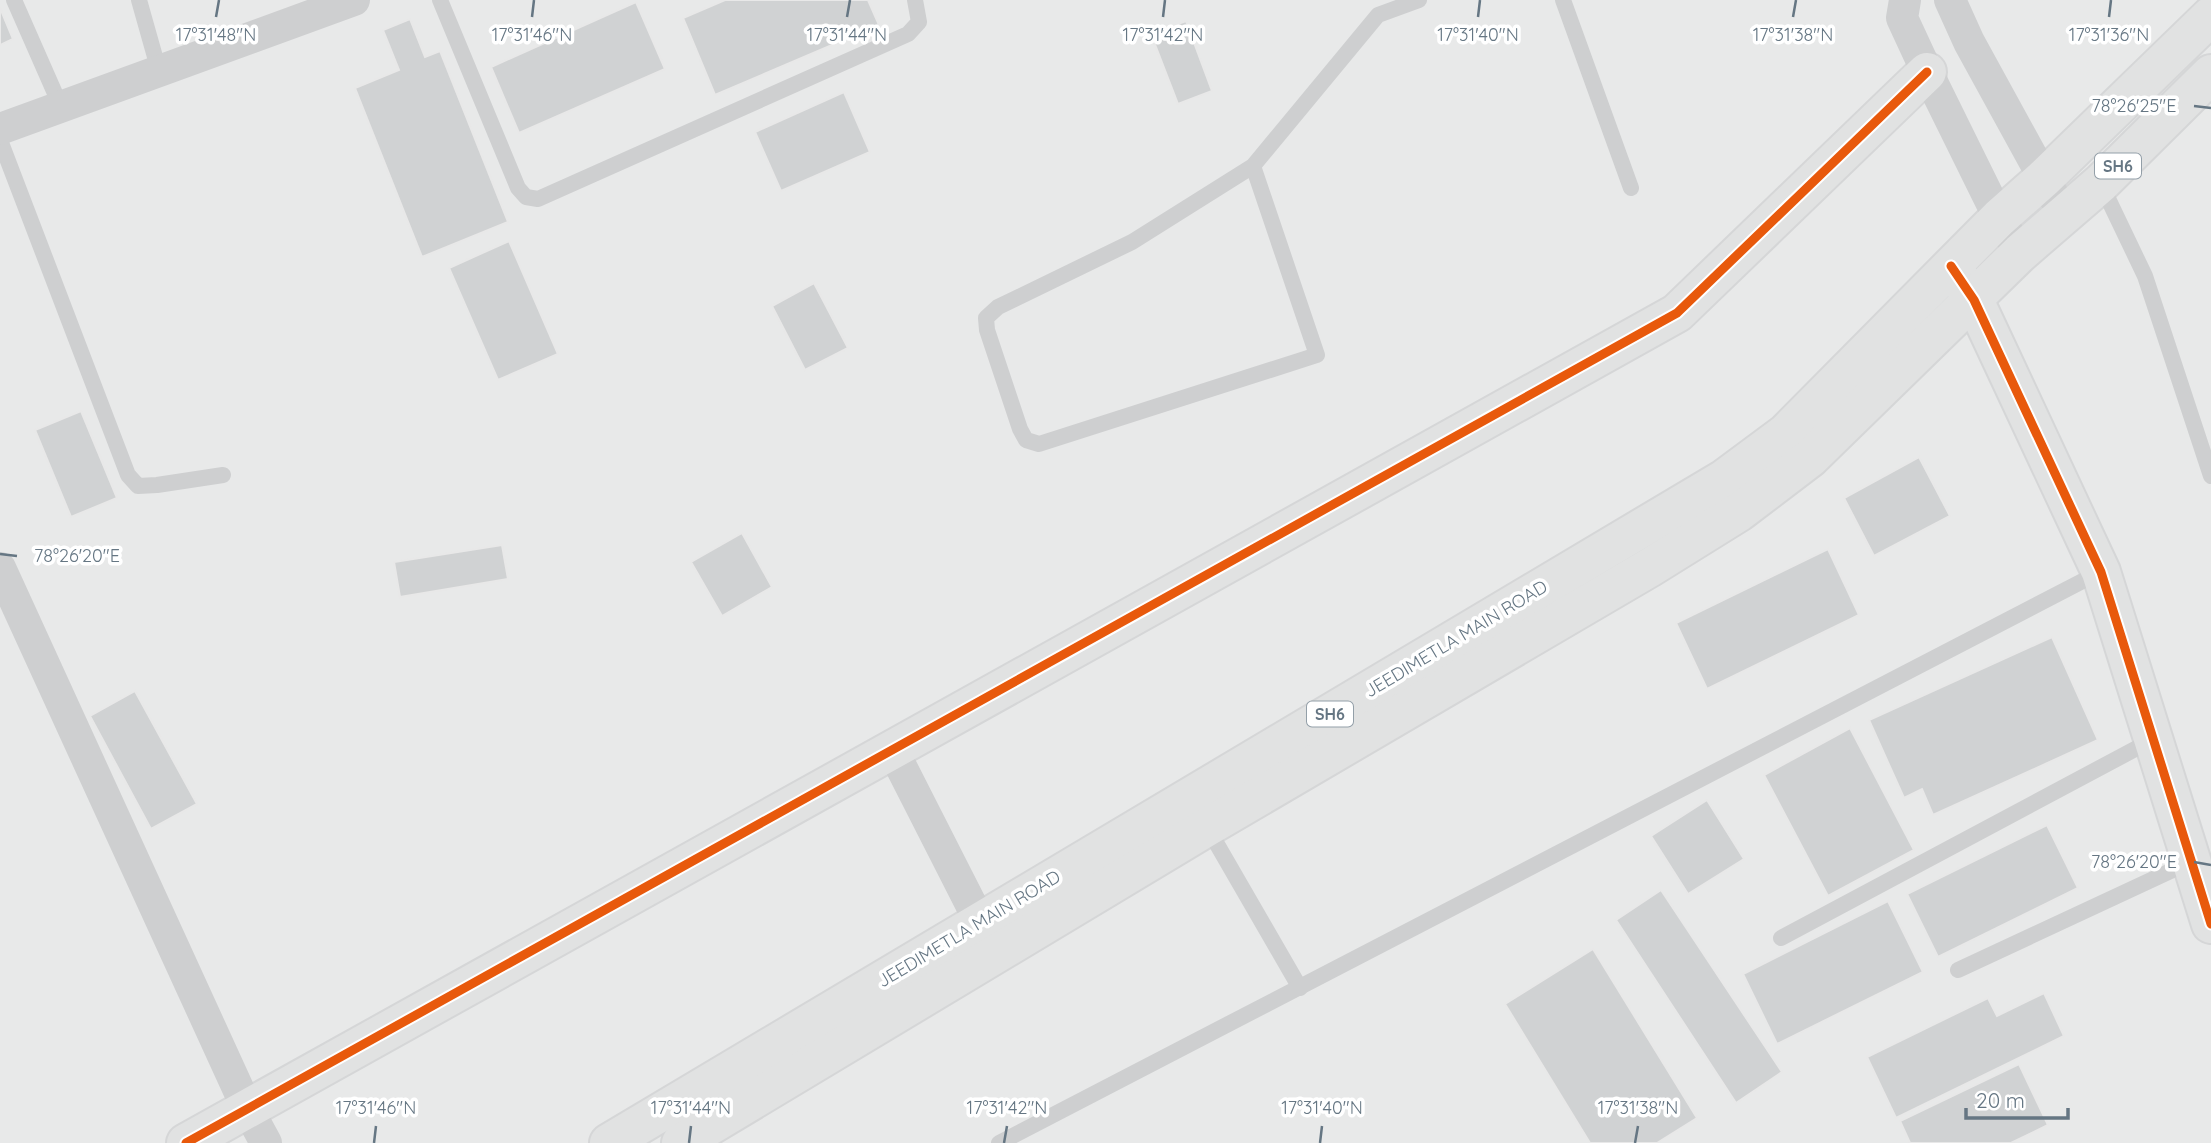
<svg xmlns="http://www.w3.org/2000/svg" width="2211" height="1143" font-family="Quicksand,sans-serif">
<style>
.built{fill:#e8e9e9}
.building{fill:#d0d2d3;stroke:#e8e8e8;stroke-width:2}
.lines{fill:none;stroke-linecap:round;stroke-linejoin:round}
.secondary-casing{stroke:#d5d6d7;stroke-width:42}
.primary-casing{stroke:#d5d6d7;stroke-width:42}
.lane{stroke:#cecfd0;stroke-width:16}
.street{stroke:#cecfd0;stroke-width:32}
.secondary{stroke:#e1e2e2;stroke-width:38}
.primary{stroke:#e1e2e2;stroke-width:38}
.cycleway-casing{stroke:#fff;stroke-width:13}
.cycleway{stroke:#e8590c;stroke-width:9}
.ticks{fill:none;stroke:#657683;stroke-width:2.5}
.labels{text-anchor:middle;stroke-width:7;stroke-linejoin:round;paint-order:stroke}
.shield{fill:#fff;stroke:#939fa8;stroke-width:2}
.shield-label{font-size:16px;font-weight:bold;fill:#657683}
.street-label{font-size:18px;fill:#657683;stroke:#fff}
.ticks-label{font-size:18px;text-anchor:middle;fill:#657683;stroke:#fff;stroke-width:7;stroke-linejoin:round;paint-order:stroke}
</style>
<rect width="100%" height="100%" fill="#f9f9f9"/>
<!-- built -->
<rect class="built" x="0" y="0" width="2211" height="1143"/>
<!-- building -->
<g class="building">
<polygon points="725,0 868,0 879,25 715,95 683,18"/>
<polygon points="636,2 665,69 519,133 491,67"/>
<polygon points="0,8 13,39 0,45"/>
<polygon points="410,19 425,57 440,51 508,222 422,257 355,88 399,70 383,30"/>
<polygon points="1186,21 1212,91 1178,104 1151,34"/>
<polygon points="844,92 870,152 781,191 755,132"/>
<polygon points="509,241 558,354 498,380 449,268"/>
<polygon points="814,283 848,348 805,370 772,306"/>
<polygon points="81,411 117,498 71,517 35,430"/>
<polygon points="1919,457 1950,516 1874,556 1844,498"/>
<polygon points="742,533 772,587 722,616 691,562"/>
<polygon points="502,545 508,579 400,597 394,562"/>
<polygon points="1828,549 1859,615 1707,689 1676,623"/>
<polygon points="2052,637 2098,740 1933,815 1922,789 1904,798 1869,720"/>
<polygon points="135,691 197,804 151,829 90,716"/>
<polygon points="1850,728 1914,850 1828,896 1764,775"/>
<polygon points="1707,800 1744,859 1688,894 1651,836"/>
<polygon points="2047,825 2078,888 1938,957 1907,894"/>
<polygon points="1661,890 1782,1072 1736,1103 1616,920"/>
<polygon points="1888,901 1923,972 1777,1044 1743,974"/>
<polygon points="1593,949 1697,1118 1657,1143 1590,1143 1505,1004"/>
<polygon points="2044,993 2064,1036 1896,1118 1867,1057 1988,998 1997,1016"/>
<polygon points="2019,1064 2048,1125 2011,1143 1910,1143 1900,1121"/>
</g>
<g class="lines">
<!-- secondary casing -->
<g class="secondary-casing">
<g id="secondary">
<polyline points="1956,273 1974,300 2101,572 2211,924"/>
<polyline points="186,1143 1677,313 1927,72"/>
</g>
</g>
<!-- primary casing -->
<g class="primary-casing">
<g id="primary">
<polyline points="609,1143 1724,479 1786,433 1999,218 2043,179 2211,16"/>
<polyline points="681,1143 1207,827 1649,568 1739,512 1810,458 2020,253 2101,183 2211,74"/>
</g>
</g>
<!-- lane -->
<g class="lane">
<polyline points="14,0 61,107"/>
<polyline points="139,0 159,71"/>
<polyline points="440,0 518,188 526,197 538,199 908,34 919,22 915,0"/>
<polyline points="1563,0 1631,188"/>
<polyline points="0,140 128,475 138,486 157,485 223,475"/>
<polyline points="1253,166 1317,355 1039,444 1026,440 1020,429 987,330 986,318 998,307 1132,242 1253,166 1378,15 1419,0"/>
<polyline points="2101,184 2145,276 2211,476"/>
<polyline points="1207,827 1300,988"/>
<polyline points="1781,938 2152,740"/>
<polyline points="1958,970 2192,861"/>
<polyline points="999,1143 2100,572"/>
</g>
<!-- street -->
<g class="street">
<polyline points="1905,0 1902,18 1927,72 1999,218 2020,253"/>
<polyline points="1950,0 1969,42 2054,197"/>
<polyline points="0,129 354,0"/>
<polyline points="0,568 247,1108 266,1143"/>
<polyline points="892,749 980,922"/>
</g>
<!-- secondary -->
<use href="#secondary" class="secondary"/>
<!-- primary -->
<use href="#primary" class="primary"/>
<!-- cycleway casing -->
<g class="cycleway-casing">
<g id="cycleway">
<polyline points="1951,266 1974,300 2101,572 2211,924"/>
<polyline points="186,1143 1677,313 1927,72"/>
</g>
</g>
<!-- cycleway -->
<use href="#cycleway" class="cycleway"/>
</g>
<!-- ticks -->
<path class="ticks" d="M216,17L219,0M532,17L534,0M847,17L850,0M1163,17L1165,0M1478,17L1480,0M1793,17L1796,0M2109,17L2111,0M2194,106L2211,108M0,554L17,556M2194,862L2211,865M374,1143L376,1126M689,1143L691,1126M1004,1143L1007,1126M1320,1143L1322,1126M1635,1143L1638,1126"/>
<g class="labels">
<!-- shield labels -->
<g class="shield">
<rect x="2095" y="153.5" width="46" height="25" rx="5"/>
<rect x="1307" y="701.5" width="46" height="25" rx="5"/>
</g>
<g class="shield-label">
<text x="2118" y="172">SH6</text>
<text x="1330" y="720">SH6</text>
</g>
<!-- street labels -->
<g class="street-label">
<text transform="translate(1456 639) rotate(-31)" y="6">JEEDIMETLA MAIN ROAD</text>
<text transform="translate(969 929) rotate(-31)" y="6">JEEDIMETLA MAIN ROAD</text>
</g>
</g>
<g class="ticks-label">
<text x="216" y="41">17°31'48"N</text>
<text x="532" y="41">17°31'46"N</text>
<text x="847" y="41">17°31'44"N</text>
<text x="1163" y="41">17°31'42"N</text>
<text x="1478" y="41">17°31'40"N</text>
<text x="1793" y="41">17°31'38"N</text>
<text x="2109" y="41">17°31'36"N</text>
<text x="2134" y="112">78°26'25"E</text>
<text x="77" y="562">78°26'20"E</text>
<text x="2134" y="868">78°26'20"E</text>
<text x="376" y="1114">17°31'46"N</text>
<text x="691" y="1114">17°31'44"N</text>
<text x="1007" y="1114">17°31'42"N</text>
<text x="1322" y="1114">17°31'40"N</text>
<text x="1638" y="1114">17°31'38"N</text>
</g>
<!-- scale -->
<path d="M1966 1108v10h102v-10" fill="none" stroke="#657683" stroke-width="3.5"/>
<text x="1976" y="1108" font-size="21" fill="#657683" stroke="#ffffff" stroke-width="5" paint-order="stroke">20 m</text>
</svg>
